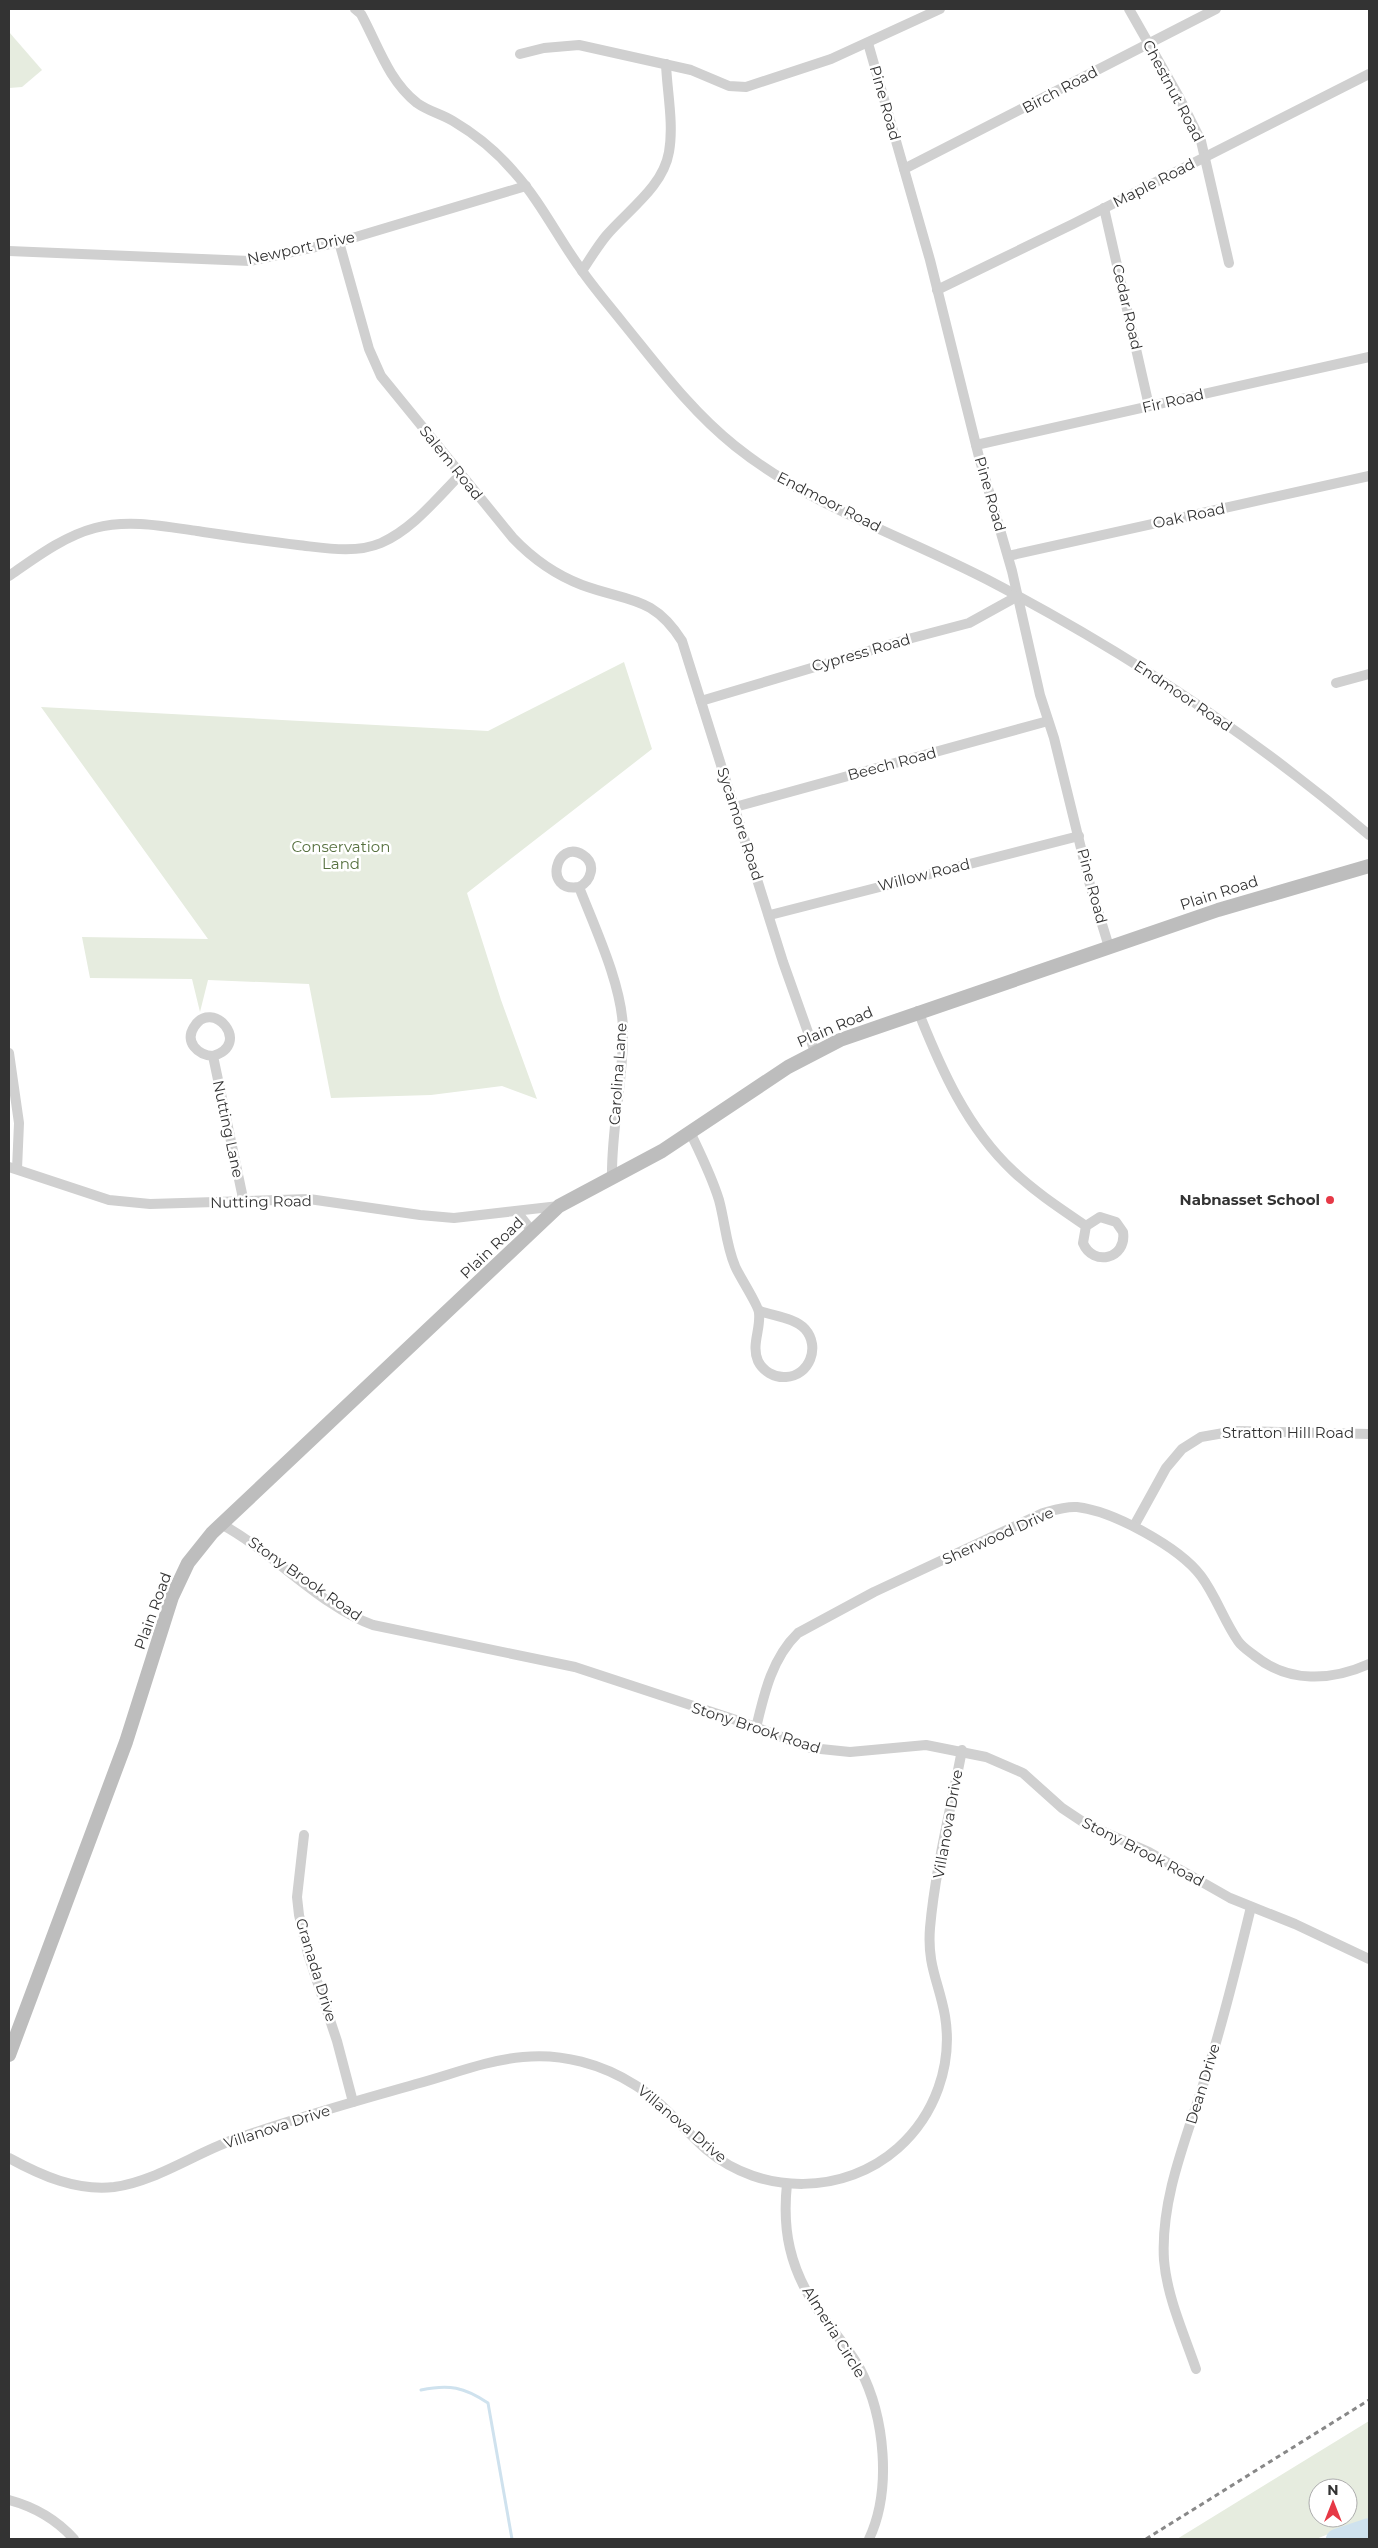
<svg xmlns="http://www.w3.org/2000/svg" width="1378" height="2548" font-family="Montserrat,sans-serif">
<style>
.green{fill:#e6ecdf;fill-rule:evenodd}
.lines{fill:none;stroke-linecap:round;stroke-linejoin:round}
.stream{stroke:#cfe2ee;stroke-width:3}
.river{stroke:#cfe2ee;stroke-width:20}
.street{stroke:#d0d0d0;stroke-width:10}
.secondary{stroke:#bdbdbd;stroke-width:14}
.rail{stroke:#888;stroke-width:3;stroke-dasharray:5 4;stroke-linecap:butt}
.poi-dot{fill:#e63946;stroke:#fff;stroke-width:2}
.labels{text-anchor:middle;stroke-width:5;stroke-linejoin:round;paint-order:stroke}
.street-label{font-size:15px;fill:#333;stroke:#fff}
.park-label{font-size:15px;fill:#56703f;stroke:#fff}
.poi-label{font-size:15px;font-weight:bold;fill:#333;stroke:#fff;text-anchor:end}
</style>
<rect width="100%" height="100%" fill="#fff"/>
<!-- green -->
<g class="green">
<polygon points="9,32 42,70 22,87 9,88"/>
<polygon points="624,662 652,749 467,893 501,1000 537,1099 502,1086 431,1095 331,1098 309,984 208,980 200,1012 192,979 90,978 82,937 208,939 41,707 488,731"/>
<path d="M1369,2421V2518L1316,2539H1177ZM1318,2488H1348V2518H1318Z"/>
</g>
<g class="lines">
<!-- stream -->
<path class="stream" d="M421,2390C449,2384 464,2387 488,2403L512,2539"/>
<!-- river -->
<polyline class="river" points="1336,2539 1369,2528"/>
<!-- street -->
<g class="street">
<path d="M355,9L361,14C378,45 388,80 417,103C428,111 441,114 453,121C475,134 497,152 514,172C540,201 556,234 578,265C592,286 608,304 623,323C658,366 691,411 735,446C810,506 903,536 988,580C1124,651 1252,735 1369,835"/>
<polyline points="1129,9 1179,97 1201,141 1229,263"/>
<polyline points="868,43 930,260 979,457 1012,571 1040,695 1054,738 1090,885 1109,947"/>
<polyline points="520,54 544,48 579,45 691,70 729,86 746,87 831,59 940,9"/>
<polyline points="904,169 1216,9"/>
<polyline points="1104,208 1149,406"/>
<path d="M339,242L369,349L381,376L513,538C532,558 556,575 582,585C628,602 653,595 682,641L783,962L815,1052"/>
<polyline points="9,251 250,261 339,242 526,186"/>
<path d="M582,271C590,259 597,247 606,236C628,210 663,187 669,152C674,124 667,91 666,64"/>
<polyline points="937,290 1073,224 1369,74"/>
<polyline points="976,445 1369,357"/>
<polyline points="1008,556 1369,476"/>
<path d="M9,576C35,558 64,536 95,528C128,519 163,526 197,531C231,536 264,541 298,545C325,548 355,554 381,543C413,529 437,498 461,474"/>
<polyline points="1336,683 1369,674"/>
<polyline points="701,701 912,638 969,623 1018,596"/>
<polyline points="735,807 1048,721"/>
<path d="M579,887C542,893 556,838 583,855C597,864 591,881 579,887C595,928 622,985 623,1029C624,1079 611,1128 612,1178"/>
<polyline points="770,915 1079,836"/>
<path d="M918,1011C941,1069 967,1128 1013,1171C1035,1192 1061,1209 1086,1226L1083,1243C1093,1267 1127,1259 1123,1232L1116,1222L1100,1217L1086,1226"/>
<polyline points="9,1053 19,1123 17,1169"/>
<path d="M213,1056C198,1055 184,1042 194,1027C212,997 253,1044 213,1056L244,1203"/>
<path d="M691,1134C701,1155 712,1177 719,1200C725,1222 726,1245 735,1266C739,1276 759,1306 759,1313C761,1329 751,1345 758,1361C763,1371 774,1378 786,1377C809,1376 821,1347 805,1329C795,1318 774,1316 760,1311"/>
<polyline points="9,1167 109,1200 150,1204 309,1199 420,1215 454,1218 559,1206"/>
<polyline points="517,1212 532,1231"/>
<path d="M221,1524C272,1551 321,1607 373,1625L575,1667L736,1720L811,1748L850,1752L926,1745L986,1757L1023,1773L1062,1808L1086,1824L1149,1852L1230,1898L1295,1924L1369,1959"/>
<polyline points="1134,1526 1166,1468 1182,1449 1201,1437 1235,1431 1369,1434"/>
<path d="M756,1728C764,1694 772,1658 798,1633L874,1592L1043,1513C1054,1510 1066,1506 1077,1507C1113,1511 1179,1547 1201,1576C1216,1596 1224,1621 1238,1641C1242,1647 1250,1652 1255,1656C1289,1683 1331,1681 1369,1664"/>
<polyline points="304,1835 297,1897 299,1915 308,1954 337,2041 353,2102"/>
<path d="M9,2158C42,2176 76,2191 114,2187C153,2182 193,2155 230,2141C291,2119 354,2102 416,2084C450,2075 487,2060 523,2057C562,2053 602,2064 635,2085C663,2102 683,2129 707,2150C762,2196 845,2195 898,2148C935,2115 953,2065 945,2016C939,1982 927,1966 930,1928C935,1870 951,1808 962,1750"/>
<path d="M787,2184C782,2230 790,2268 816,2307C830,2328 848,2347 860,2369C885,2417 892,2490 869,2539"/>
<path d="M1196,2369C1184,2334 1167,2297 1164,2260C1160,2195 1190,2130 1208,2069C1225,2015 1238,1961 1251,1907"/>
<path d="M9,2500C35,2507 56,2519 74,2539"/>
</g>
<!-- secondary -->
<polyline class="secondary" points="9,2055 126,1742 172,1597 188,1563 212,1533 559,1206 662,1151 788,1067 840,1040 1218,910 1369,866"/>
<!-- rail -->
<polyline class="rail" points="1146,2539 1369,2400"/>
</g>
<!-- markers -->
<circle class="poi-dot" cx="1330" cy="1200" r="5"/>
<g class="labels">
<!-- street labels -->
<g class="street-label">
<text transform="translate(1060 90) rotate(-28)" y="5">Birch Road</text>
<text transform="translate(1173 91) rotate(62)" y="5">Chestnut Road</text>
<text transform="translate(885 103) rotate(74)" y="5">Pine Road</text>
<text transform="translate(1154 183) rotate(-27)" y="5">Maple Road</text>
<text transform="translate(301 248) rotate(-12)" y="5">Newport Drive</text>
<text transform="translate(1127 307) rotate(77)" y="5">Cedar Road</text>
<text transform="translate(1173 401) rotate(-13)" y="5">Fir Road</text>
<text transform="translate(451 463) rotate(51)" y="5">Salem Road</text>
<text transform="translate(990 494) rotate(74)" y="5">Pine Road</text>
<text transform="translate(829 502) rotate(27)" y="5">Endmoor Road</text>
<text transform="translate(1189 516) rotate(-12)" y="5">Oak Road</text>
<text transform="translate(861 653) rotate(-16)" y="5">Cypress Road</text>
<text transform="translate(1183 696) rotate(34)" y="5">Endmoor Road</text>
<text transform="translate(892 764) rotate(-15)" y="5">Beech Road</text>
<text transform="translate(740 824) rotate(72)" y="5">Sycamore Road</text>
<text transform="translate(924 875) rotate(-14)" y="5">Willow Road</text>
<text transform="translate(1092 886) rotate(75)" y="5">Pine Road</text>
<text transform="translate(1219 893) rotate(-18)" y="5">Plain Road</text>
<text transform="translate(835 1027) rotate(-23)" y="5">Plain Road</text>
<text transform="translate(618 1074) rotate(-86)" y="5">Carolina Lane</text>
<text transform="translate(228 1129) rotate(78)" y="5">Nutting Lane</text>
<text transform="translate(261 1202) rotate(-1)" y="5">Nutting Road</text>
<text transform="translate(492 1248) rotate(-44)" y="5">Plain Road</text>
<text x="1288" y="1438">Stratton Hill Road</text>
<text transform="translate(998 1536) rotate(-24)" y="5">Sherwood Drive</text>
<text transform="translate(305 1579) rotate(35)" y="5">Stony Brook Road</text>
<text transform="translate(153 1611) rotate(-70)" y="5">Plain Road</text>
<text transform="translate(756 1728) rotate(18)" y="5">Stony Brook Road</text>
<text transform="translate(948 1824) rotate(-80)" y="5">Villanova Drive</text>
<text transform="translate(1143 1852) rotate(27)" y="5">Stony Brook Road</text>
<text transform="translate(316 1970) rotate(73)" y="5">Granada Drive</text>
<text transform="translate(1203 2084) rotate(-73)" y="5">Dean Drive</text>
<text transform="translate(682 2124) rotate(40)" y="5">Villanova Drive</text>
<text transform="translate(277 2127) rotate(-18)" y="5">Villanova Drive</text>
<text transform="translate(834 2332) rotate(58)" y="5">Almeria Circle</text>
</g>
<!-- park labels -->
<g class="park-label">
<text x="341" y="852">Conservation<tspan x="341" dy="17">Land</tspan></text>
</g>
<!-- poi labels -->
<g class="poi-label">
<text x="1320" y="1205">Nabnasset School</text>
</g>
</g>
<!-- border -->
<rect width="1378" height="2548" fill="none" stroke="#333333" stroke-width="20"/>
<!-- north arrow -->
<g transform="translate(1333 2503)"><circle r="24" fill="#ffffff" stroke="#adadad"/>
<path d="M0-4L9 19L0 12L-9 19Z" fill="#e63946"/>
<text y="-8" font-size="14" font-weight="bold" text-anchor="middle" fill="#333333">N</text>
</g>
</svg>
